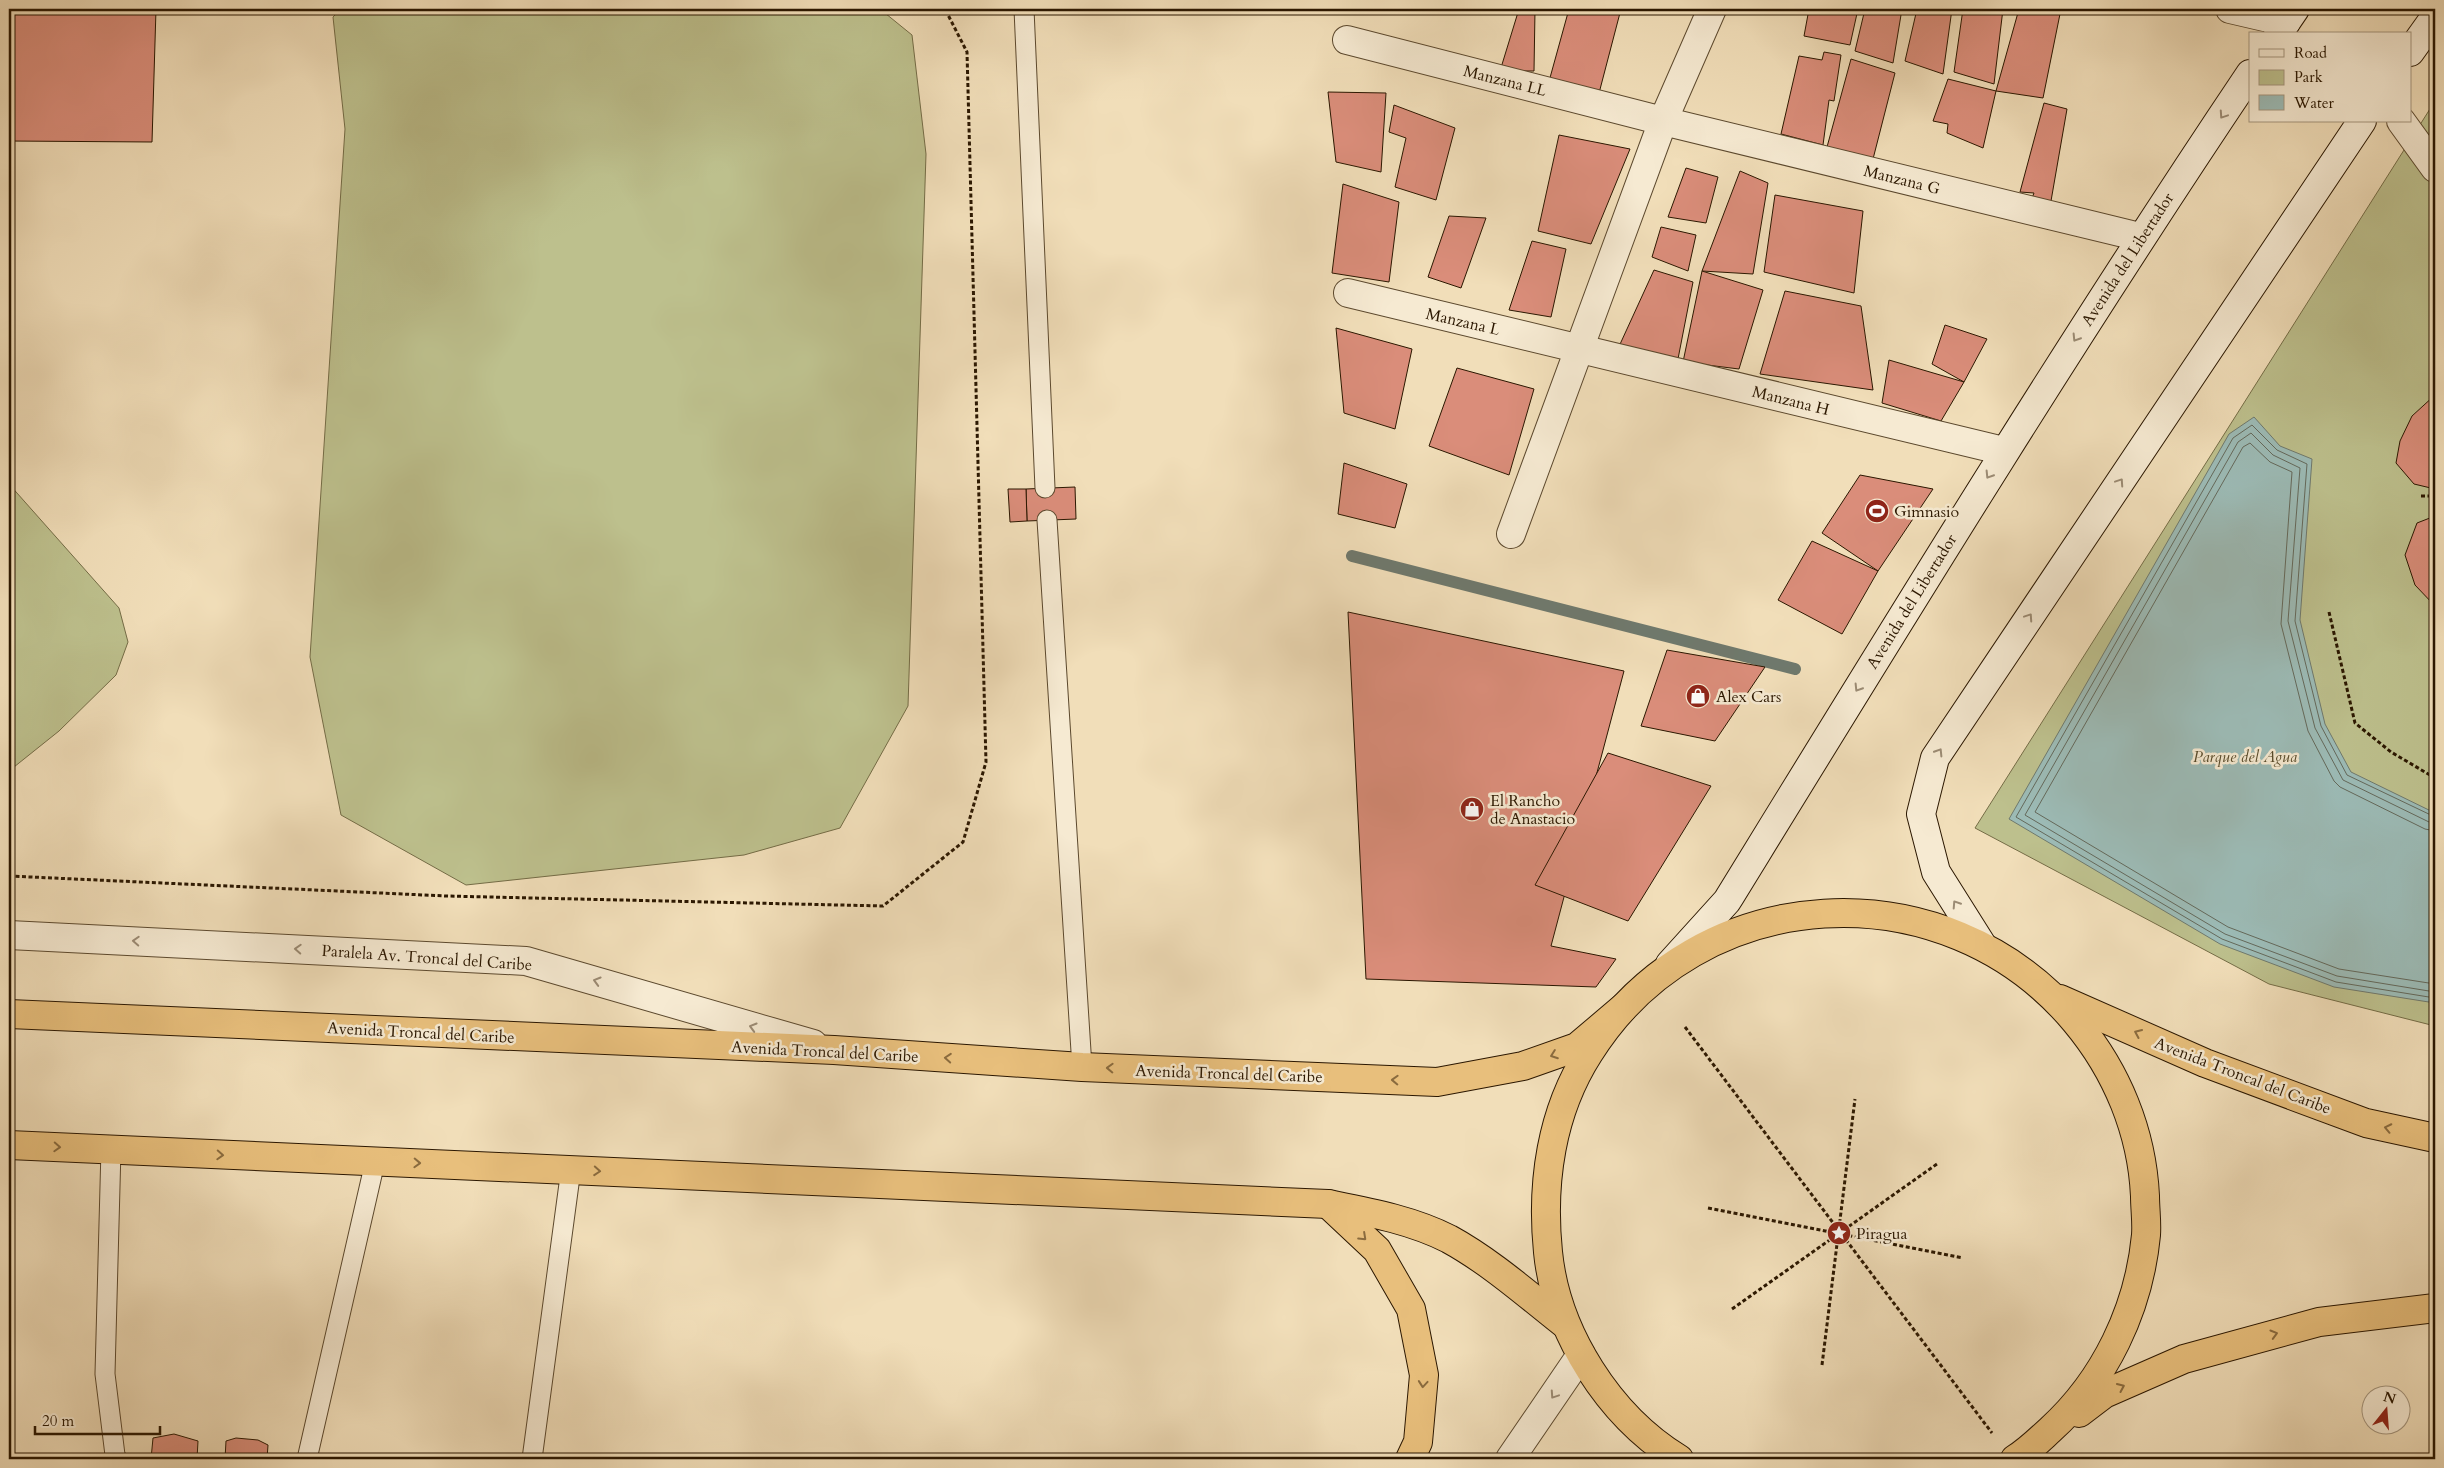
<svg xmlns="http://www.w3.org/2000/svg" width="2444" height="1468" font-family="Cardo,serif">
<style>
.green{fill:#bdc08d;stroke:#746c46}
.water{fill:#9cbbb6;stroke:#6f796d}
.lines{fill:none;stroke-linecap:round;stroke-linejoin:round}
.shore{stroke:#64695b;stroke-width:1}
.stream{stroke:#6f796d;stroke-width:12}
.building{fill:#da8d7a;stroke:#2b1700}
.service-casing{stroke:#5c492e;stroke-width:21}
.pedestrian-casing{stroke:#5c492e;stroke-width:30}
.minor-casing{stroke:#5c492e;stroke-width:30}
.tertiary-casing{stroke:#5c492e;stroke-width:30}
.secondary-casing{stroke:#2b1700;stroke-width:30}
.trunk-casing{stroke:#2b1700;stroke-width:30}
.path{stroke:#2b1700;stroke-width:3;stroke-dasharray:4 2.5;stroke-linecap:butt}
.service{stroke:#f6ead2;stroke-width:19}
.pedestrian{stroke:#f6ead2;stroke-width:28}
.minor{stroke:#f6ead2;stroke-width:28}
.tertiary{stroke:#f6ead2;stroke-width:28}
.secondary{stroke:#f6ead2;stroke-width:28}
.trunk{stroke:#e8bf7c;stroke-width:28}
.oneway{stroke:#9b8b74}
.oneway2{stroke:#8a6b3e}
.labels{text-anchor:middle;stroke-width:5;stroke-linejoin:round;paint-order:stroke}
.street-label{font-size:16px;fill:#2b1700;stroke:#f6ead2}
.poi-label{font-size:16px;fill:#2b1700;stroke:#f6ead2;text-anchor:start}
.park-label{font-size:16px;font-style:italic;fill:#574a2a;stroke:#f6ead2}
</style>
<rect width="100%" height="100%" fill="#f1deb9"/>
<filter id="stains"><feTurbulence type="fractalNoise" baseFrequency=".004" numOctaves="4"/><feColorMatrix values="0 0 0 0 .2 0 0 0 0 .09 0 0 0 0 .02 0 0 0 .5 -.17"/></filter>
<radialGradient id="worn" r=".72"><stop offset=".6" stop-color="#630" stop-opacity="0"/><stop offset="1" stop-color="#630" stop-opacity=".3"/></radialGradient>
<!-- green -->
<g class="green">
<polygon points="341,9 880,9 912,35 926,154 908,706 840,828 744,855 466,885 341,815 310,657 345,129 333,17"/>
<polygon points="2435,101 2435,1026 2269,984 1975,828"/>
<polygon points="9,484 119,608 128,642 116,675 59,731 9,771"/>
</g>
<!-- water -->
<polygon class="water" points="2254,417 2280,446 2312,459 2300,620 2325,724 2351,772 2435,813 2435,1003 2334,987 2220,944 2009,819 2229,434"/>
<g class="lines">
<!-- shore -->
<g class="shore">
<polyline points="2435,817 2347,775 2321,726 2295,621 2307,464 2277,450 2252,425 2233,438 2016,817 2222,939 2336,982 2435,998"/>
<polyline points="2435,823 2429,822 2343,780 2315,728 2288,621 2300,468 2273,455 2251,433 2238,442 2025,815 2225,934 2337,976 2435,992"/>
<polyline points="2435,831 2425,829 2340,787 2334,781 2308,731 2281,624 2292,472 2270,462 2250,443 2243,447 2035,812 2228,927 2339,969 2435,984"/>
</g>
<!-- stream -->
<polyline class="stream" points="1352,556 1795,669"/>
</g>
<!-- building -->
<g class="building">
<polygon points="9,9 156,9 152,142 9,141"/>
<polygon points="1519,9 1535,10 1534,71 1500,71"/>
<polygon points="1569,9 1621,9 1598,97 1548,85"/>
<polygon points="1809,9 1839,11 1839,9 1858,9 1850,45 1804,36"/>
<polygon points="1865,9 1902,9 1893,63 1855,51"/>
<polygon points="1917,9 1952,9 1943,74 1905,61"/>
<polygon points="1963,9 2003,9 1994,84 1954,72"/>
<polygon points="2019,9 2061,9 2043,98 1996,91"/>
<polygon points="1824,52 1841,55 1834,101 1829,100 1823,145 1781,134 1799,56 1822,60"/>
<polygon points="1851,59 1895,73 1873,159 1827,147"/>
<polygon points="1948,79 1996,91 1983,148 1947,133 1948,124 1933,121"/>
<polygon points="1328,92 1386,93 1381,172 1336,162"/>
<polygon points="2044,103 2067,109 2051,201 2032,198 2034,193 2020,192"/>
<polygon points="1394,105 1455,128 1436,200 1395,187 1406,138 1389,132"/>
<polygon points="1559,135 1630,149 1591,244 1538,231"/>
<polygon points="1686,168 1718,177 1706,223 1668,217"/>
<polygon points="1740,171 1768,183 1753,274 1702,271"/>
<polygon points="1343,184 1399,202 1389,282 1332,273"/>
<polygon points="1775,195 1863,211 1854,293 1764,272"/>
<polygon points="1449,216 1486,218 1461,288 1428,277"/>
<polygon points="1661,227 1696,235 1688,271 1652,257"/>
<polygon points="1532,241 1566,249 1551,317 1509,310"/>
<polygon points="1654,270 1693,282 1677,364 1616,353"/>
<polygon points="1702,271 1763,290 1739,369 1683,362"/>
<polygon points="1785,291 1861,306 1873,390 1760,374"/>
<polygon points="1945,325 1987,339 1964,382 1932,364"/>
<polygon points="1336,328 1412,349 1395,429 1344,413"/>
<polygon points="1889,360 1964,382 1941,421 1882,403"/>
<polygon points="1457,368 1534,389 1509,475 1429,446"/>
<polygon points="2435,395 2435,489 2414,484 2396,463 2400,441 2412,416"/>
<polygon points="1344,463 1407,484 1395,528 1338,514"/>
<polygon points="1860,475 1933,489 1878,571 1822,533"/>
<polygon points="1075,487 1076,519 1027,521 1026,489"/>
<polygon points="1008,489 1026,489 1027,521 1010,522"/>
<polygon points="2435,516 2435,606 2415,585 2405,555 2417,523"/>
<polygon points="1812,541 1878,571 1842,634 1778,600"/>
<polygon points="1348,612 1624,671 1551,946 1616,959 1596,987 1366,979"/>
<polygon points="1667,650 1765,667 1715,741 1641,726"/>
<polygon points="1608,753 1711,786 1628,921 1535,885"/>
<polygon points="174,1434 198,1441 197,1459 151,1459 153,1438"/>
<polygon points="236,1438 258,1440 268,1445 267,1459 225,1459 226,1441"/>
</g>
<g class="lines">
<!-- service casing -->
<g class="service-casing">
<g id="service">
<polyline points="1024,9 1045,488"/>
<polyline points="1047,520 1082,1067"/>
<polyline points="111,1149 105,1374 115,1455 117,1459"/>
<polyline points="307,1459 375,1162"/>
<polyline points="532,1459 571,1169"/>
</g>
</g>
<!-- pedestrian casing -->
<g class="pedestrian-casing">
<polyline id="pedestrian" points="2401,121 2435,168"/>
</g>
<!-- minor casing -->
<g class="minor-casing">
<g id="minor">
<polyline points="2230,9 2286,22"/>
<polyline points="1347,40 1663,121 2140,237"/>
<polyline points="1348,293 2004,451"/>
<polyline points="1511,534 1663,121 1712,9"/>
<polyline points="1510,1459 1581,1355"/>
</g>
</g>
<!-- tertiary casing -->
<g class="tertiary-casing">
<polyline id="tertiary" points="9,935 526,961 813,1044"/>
</g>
<!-- secondary casing -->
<g class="secondary-casing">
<g id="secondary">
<polyline points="2278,34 2295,9"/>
<polyline points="2410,52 2435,17"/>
<polyline points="1982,945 1936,872 1921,814 1935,758 2362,121"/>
<path d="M1670,964L1727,901C1898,623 2068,345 2250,74"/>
</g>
</g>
<!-- trunk casing -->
<g class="trunk-casing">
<g id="trunk">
<polyline points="2060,999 2205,1063 2366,1123 2435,1138"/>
<polyline points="9,1014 834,1050 1082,1067 1437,1082 1523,1066 1577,1047 1623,1008"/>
<path d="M9,1145L1328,1204C1368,1212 1412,1220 1449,1239C1491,1262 1529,1296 1566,1325"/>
<polyline points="1328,1204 1377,1250 1411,1309 1424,1375 1418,1442 1410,1459"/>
<polyline points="2079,1413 2104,1394 2184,1359 2319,1322 2435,1308"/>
<path d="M1679,1459C1609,1416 1556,1333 1548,1252C1541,1183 1551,1112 1589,1053C1698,879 1945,866 2075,1021C2117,1071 2142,1132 2145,1196C2145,1209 2147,1222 2146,1235C2139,1309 2105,1380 2050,1430C2039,1440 2028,1451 2015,1459"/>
</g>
</g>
<!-- path -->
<g class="path">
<polyline points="2421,496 2435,496"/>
<polyline points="2329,612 2355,723 2391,752 2435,778"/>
<polyline points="9,876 446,896 883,906 963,842 986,762 967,52 945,9"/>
<polyline points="1685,1027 1992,1433"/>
<polyline points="1708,1208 1963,1258"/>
<polyline points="1732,1309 1937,1164"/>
<polyline points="1822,1365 1855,1099"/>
</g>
<!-- service -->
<use href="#service" class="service"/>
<!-- pedestrian -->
<use href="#pedestrian" class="pedestrian"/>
<!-- minor -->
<use href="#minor" class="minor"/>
<!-- tertiary -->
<use href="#tertiary" class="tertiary"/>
<!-- secondary -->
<use href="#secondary" class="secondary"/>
<!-- trunk -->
<use href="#trunk" class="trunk"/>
</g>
<!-- one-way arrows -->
<defs><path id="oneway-chevron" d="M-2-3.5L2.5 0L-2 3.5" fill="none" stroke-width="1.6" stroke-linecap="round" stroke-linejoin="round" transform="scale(1.25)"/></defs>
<g class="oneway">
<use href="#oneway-chevron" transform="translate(2223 115) rotate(124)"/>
<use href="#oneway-chevron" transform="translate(2076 338) rotate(122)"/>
<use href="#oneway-chevron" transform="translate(1989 475) rotate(122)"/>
<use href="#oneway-chevron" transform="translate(2120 482) rotate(-56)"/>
<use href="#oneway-chevron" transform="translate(2029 617) rotate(-56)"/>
<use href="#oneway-chevron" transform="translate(1858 688) rotate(122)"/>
<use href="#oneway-chevron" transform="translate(1939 752) rotate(-58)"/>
<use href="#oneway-chevron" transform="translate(1956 904) rotate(-123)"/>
<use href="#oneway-chevron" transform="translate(136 941) rotate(-177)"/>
<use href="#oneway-chevron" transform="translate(298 949) rotate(-177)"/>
<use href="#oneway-chevron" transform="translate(597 981) rotate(-164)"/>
<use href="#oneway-chevron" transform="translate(753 1027) rotate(-164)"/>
<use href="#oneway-chevron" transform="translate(1554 1395) rotate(124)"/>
</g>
<g class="oneway2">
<use href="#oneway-chevron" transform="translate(2138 1033) rotate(-156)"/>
<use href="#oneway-chevron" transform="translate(1554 1055) rotate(160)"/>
<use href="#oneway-chevron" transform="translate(948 1058) rotate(-176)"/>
<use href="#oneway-chevron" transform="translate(1110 1068) rotate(-178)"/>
<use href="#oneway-chevron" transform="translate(1395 1080) rotate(-178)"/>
<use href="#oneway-chevron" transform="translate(2388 1128) rotate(-168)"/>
<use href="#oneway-chevron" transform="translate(57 1147) rotate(3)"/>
<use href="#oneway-chevron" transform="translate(220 1155) rotate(3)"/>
<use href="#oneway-chevron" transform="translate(417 1163) rotate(2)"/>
<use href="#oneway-chevron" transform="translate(597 1171) rotate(4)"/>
<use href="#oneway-chevron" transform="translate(1363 1237) rotate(43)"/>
<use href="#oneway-chevron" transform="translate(2274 1334) rotate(-16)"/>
<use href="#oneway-chevron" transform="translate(1423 1384) rotate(95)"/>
<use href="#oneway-chevron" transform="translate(2121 1387) rotate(-24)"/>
</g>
<!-- icons -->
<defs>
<g id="stadium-disc" transform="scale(1.25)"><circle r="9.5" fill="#8f2418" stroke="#f6ead2"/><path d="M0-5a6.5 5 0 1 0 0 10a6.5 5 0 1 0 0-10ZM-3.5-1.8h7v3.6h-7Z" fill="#fff"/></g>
<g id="shop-disc" transform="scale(1.25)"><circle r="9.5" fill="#8f2418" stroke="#f6ead2"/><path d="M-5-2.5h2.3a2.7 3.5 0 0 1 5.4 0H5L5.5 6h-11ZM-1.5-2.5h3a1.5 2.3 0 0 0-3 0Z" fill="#fff"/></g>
<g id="sight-disc" transform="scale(1.25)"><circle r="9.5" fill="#8f2418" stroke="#f6ead2"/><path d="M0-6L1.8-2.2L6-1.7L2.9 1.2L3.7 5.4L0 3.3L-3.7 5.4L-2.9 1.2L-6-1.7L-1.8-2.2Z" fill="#fff"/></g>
</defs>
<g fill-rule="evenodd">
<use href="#stadium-disc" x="1877" y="511"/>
<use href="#shop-disc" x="1698" y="696"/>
<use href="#shop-disc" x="1472" y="809"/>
<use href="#sight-disc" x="1839" y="1233"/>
</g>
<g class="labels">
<!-- street labels -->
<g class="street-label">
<text transform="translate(1505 80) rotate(14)" y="6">Manzana LL</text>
<text transform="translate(1902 179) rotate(14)" y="6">Manzana G</text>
<text transform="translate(2127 259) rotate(-57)" y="6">Avenida del Libertador</text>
<text transform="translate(1463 321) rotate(13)" y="6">Manzana L</text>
<text transform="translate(1791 400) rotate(14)" y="6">Manzana H</text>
<text transform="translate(1911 601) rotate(-58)" y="6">Avenida del Libertador</text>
<text transform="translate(427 957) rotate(4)" y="6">Paralela Av. Troncal del Caribe</text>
<text transform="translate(421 1032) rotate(3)" y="6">Avenida Troncal del Caribe</text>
<text transform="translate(825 1051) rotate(3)" y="6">Avenida Troncal del Caribe</text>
<text transform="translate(1229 1073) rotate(2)" y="6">Avenida Troncal del Caribe</text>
<text transform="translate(2243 1075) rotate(21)" y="6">Avenida Troncal del Caribe</text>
</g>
<!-- poi labels -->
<g class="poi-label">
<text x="1894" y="517">Gimnasio</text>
<text x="1716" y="702">Alex Cars</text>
<text x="1490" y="806">El Rancho<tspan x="1490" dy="18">de Anastacio</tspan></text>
<text x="1856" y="1239">Piragua</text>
</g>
<!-- park labels -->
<g class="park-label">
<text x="2245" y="762">Parque del Agua</text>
</g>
</g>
<!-- margin -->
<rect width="2444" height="1468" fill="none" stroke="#f1deb9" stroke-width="30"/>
<rect x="10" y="10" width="2424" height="1448" fill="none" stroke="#2b1700" stroke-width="2.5"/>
<rect x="15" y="15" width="2414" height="1438" fill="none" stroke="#2b1700"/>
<!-- legend -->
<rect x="2249" y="32" width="162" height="90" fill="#f6ead2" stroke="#a5967e"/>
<rect x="2259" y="49" width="25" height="8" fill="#f6ead2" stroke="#a5967e"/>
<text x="2294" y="58" font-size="15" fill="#2b1700">Road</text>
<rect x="2259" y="70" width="25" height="15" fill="#bdc08d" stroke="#a5967e"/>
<text x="2294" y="82" font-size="15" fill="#2b1700">Park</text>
<rect x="2259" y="95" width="25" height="15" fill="#9cbbb6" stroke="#a5967e"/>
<text x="2294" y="108" font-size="15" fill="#2b1700">Water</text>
<!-- north arrow -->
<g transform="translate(2386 1410) rotate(17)"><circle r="24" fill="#f6ead2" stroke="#a5967e"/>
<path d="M0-4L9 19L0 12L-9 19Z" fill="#8f2418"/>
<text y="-8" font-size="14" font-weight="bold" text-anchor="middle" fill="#2b1700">N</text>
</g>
<!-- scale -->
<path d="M35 1426v8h125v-8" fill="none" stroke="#2b1700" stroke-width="2.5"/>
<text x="42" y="1426" font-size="15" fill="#2b1700" stroke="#f6ead2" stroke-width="4" paint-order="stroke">20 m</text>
<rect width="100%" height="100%" filter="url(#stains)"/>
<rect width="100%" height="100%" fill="url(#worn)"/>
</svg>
